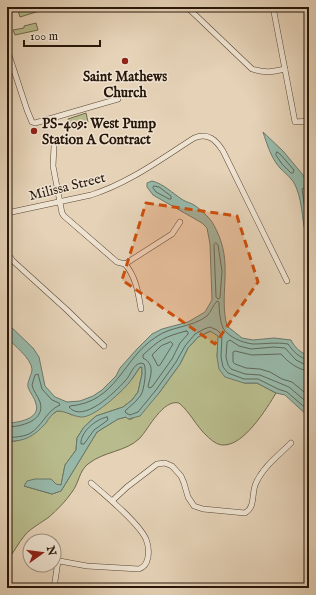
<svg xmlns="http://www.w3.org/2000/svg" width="316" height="595" font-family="'IM FELL English',serif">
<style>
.green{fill:#b8bb8c;stroke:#70694c}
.water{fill:#97b8a9;stroke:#6b786a}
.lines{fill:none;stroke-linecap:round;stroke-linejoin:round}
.shore{stroke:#60685a;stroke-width:1}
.minor-casing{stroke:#574636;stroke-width:6}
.minor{stroke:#eee2d0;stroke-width:5}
.marked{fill:#cb4f0c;fill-opacity:0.2;stroke:#cb4f0c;stroke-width:3;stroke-dasharray:8 5;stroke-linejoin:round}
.poi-dot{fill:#8f2418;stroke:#eee2d0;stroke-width:1.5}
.labels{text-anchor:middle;stroke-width:3;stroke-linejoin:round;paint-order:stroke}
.poi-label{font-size:14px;font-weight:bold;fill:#28170b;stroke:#eee2d0}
.street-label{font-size:14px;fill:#28170b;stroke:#eee2d0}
</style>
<rect width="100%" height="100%" fill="#e5d2b7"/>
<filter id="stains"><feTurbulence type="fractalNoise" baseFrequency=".005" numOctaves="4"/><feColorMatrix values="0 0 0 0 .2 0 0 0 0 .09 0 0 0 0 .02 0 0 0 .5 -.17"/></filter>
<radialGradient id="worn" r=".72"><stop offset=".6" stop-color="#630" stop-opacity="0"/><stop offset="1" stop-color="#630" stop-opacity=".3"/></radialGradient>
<!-- green -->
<g class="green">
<polygon points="17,7 52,7 20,17"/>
<polygon points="36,23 38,30 15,35 13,30 24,28 24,26"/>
<polygon points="86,113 88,122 69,126 68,119"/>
<path d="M211,331L219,336L217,357L244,383H257L276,393C267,408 244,446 223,445C217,445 211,440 207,436C196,426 190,412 179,403C163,399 149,428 140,438C126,452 104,451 88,464C79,471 79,483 72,492C66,501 57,510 49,517C41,523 31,528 25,535C18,543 14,553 7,560V441H16L57,411H64L72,415L132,379L140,367H142V374L138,392L132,400L123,407L96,416L84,427L77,438L76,450L65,465L61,485L24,486L52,494L61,491L97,432L118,419L126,417L128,419H132L159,393L180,364L188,348L198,337Z"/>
</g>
<!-- water -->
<g class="water">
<path d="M263,132L283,151L303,175L309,188V244C301,226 304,205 296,187C293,179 286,174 280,168C271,158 267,144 263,132Z"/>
<path d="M152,181C164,184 172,193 183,200C186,202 191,203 194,205C199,208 204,213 208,217C213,222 216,229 219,236C232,268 219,295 227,326L242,338L253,340L274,338L291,340C295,348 301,353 309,356V417L285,395L276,393L257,383H244L225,377L219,369L217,357L218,336L210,331L198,337L188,348L180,364L159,393L140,416L128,419L126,417L118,419L97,432L61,491L52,494L24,486L27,481L35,479H51L56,484L61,485L65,465L76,450L77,438L84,427L96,416L123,407L132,400L138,392L142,374V367H140C136,372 133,378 129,383C121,392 94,418 81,417C72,416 66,411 57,411C52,414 49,418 46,423C34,436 25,442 7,441V423C17,423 41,419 36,404C35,398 30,393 28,387C27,381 32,375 32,369C31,358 14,345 7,338V323L33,348L39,357L45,386L55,397L67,402L80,401L93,396L102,390L116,376L120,368L137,349L152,334L162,329L188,322L205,312L212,300L210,244L207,228L202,223L153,195L147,187V183Z"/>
</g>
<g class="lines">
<!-- shore -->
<g class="shore">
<polygon points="277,152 280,154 294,170 293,173 291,173 282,164 276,155"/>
<polygon points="154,186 159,187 171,196 171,199 169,199 156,192 153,188"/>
<polyline points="309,189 304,188 302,189 309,235"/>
<polygon points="216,243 218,245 222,271 220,298 218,299 216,297 214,245"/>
<path d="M186,331L188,332V334L180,343L172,359L152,387L149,388L148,386C151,375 155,364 143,358V355C160,339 164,337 186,331Z"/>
<polygon points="171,342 173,344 160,365 158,366 152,355 161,346"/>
<path d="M309,360C299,358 293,351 288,344C276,342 265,344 253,344C243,343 228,337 223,328C220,321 219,310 219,302L217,301C213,305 211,312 207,316C191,328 171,326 156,337C122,359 117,402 70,406L69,407C83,424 115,392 125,381C131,375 133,364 141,363L144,364C147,370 144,390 141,395C136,402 130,406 125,411L126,413L130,415L138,412L156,390L176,362L185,346L195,334L204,329L210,327L217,330L222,335L221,357L223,367L228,373L244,379H258L278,389L287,392L309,411"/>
<polyline points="309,365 304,364 296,360 285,348 274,347 251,349 239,346 230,340 227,342 226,357 228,365 231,369 245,374 260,375 289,387 309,404"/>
<path d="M309,371C298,370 288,362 281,354L252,355L235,351L233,352V362L235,364L246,368L260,369L270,372L282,379L292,382L309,396"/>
<path d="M107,417L108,420L94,430L84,444H81C80,432 96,419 107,417Z"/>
<path d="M7,427C20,427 46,421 40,402C38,396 33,391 32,385L35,375L38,374L42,389L52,400L59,403L60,405C46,411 42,427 29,434C23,437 14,437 7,438"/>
</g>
<!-- minor casing -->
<g class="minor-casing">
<g id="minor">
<path d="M187,7L252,69C264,73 273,72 285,69"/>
<polyline points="273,7 295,122 309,121"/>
<polyline points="7,49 27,110 32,122 35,123 118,99"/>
<polyline points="54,146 53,166 62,213 64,216 117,262 125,264"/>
<path d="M7,213L91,195C129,183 161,159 194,138C208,132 216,140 223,151L287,281"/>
<polyline points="7,253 13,261 67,310 104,346"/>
<polyline points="125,264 172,234 180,222"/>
<path d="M125,264C136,277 138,292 141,309"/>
<path d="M112,501L127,487L157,464L165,463L172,466L181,476L184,483L188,497L194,506L203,509L245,513C256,507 251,493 256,483C263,467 279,455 291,443"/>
<polyline points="28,555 30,555"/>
<path d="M54,560L87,566L139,569C145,567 147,563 148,557C149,551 148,544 146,539C138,522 105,495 91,483"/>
<polyline points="54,588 58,561"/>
</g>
</g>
<!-- minor -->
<use href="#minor" class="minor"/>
</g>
<!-- marked area -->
<path class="marked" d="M146,203L237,216L258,282L215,344L122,280Z"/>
<!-- markers -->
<g class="poi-dot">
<circle cx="125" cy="61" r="4"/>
<circle cx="34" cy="131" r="4"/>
</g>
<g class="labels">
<!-- poi labels -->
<g class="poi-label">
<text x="125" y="81">Saint Mathews<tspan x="125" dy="16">Church</tspan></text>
<text x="42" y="128" text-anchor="start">PS-409: West Pump<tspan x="42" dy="16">Station A Contract</tspan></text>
</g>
<!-- street labels -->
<g class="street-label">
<text transform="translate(67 186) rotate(-14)" y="5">Milissa Street</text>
</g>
</g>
<!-- margin -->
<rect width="316" height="595" fill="none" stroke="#e5d2b7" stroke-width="24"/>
<rect x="8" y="8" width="300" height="579" fill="none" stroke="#28170b" stroke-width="2"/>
<rect x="12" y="12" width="292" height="571" fill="none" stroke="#28170b"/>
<!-- north arrow -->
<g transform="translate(42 553) rotate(76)"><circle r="19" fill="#eee2d0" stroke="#9f9181"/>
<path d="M0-3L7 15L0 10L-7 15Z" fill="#8f2418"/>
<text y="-6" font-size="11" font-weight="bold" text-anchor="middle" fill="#28170b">N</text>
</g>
<!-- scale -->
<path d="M24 40v6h76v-6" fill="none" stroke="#28170b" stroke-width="2"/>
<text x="30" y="40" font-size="12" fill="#28170b" stroke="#eee2d0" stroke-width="3" paint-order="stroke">100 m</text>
<rect width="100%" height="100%" filter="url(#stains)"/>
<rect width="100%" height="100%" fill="url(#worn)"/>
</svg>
